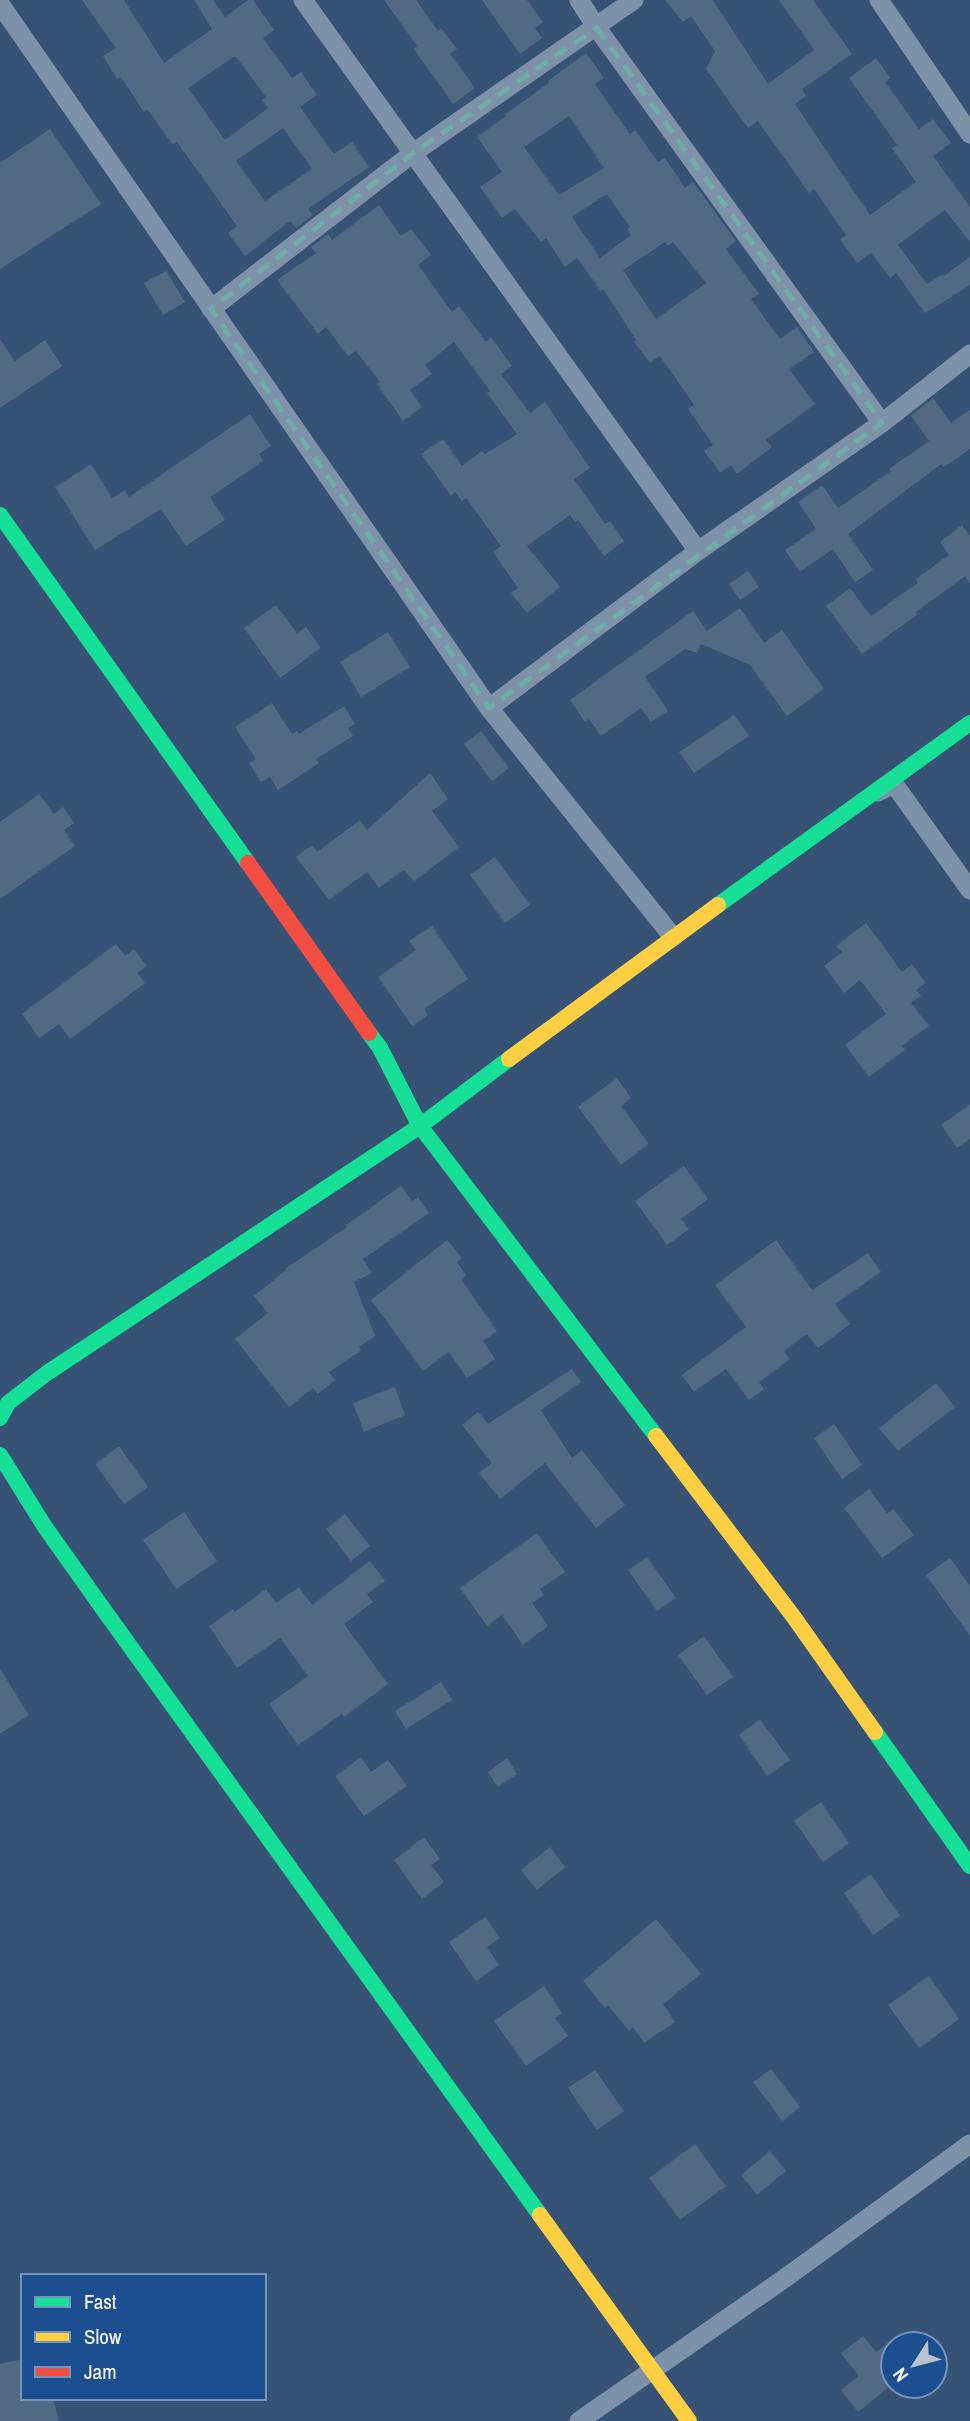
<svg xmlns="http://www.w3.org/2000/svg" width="970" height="2421" font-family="'Archivo Narrow',sans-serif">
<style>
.building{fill:#526984;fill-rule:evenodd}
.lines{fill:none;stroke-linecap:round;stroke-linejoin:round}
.street{stroke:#7d92a8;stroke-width:19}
.fast{stroke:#16e098;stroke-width:16}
.slow{stroke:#ffcf43;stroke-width:16}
.jam{stroke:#f24e42;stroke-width:16}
.marked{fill:none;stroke:#6fada8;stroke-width:5;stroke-dasharray:14 9;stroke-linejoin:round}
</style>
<rect width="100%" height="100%" fill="#365274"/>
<!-- building -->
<g class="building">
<path d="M82,0H124L164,63L212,29L194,0H213L225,17L248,0H253L274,30L263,38L292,78L301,72L317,95L300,107L334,154L352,142L369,167L308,209L313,215L296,228L290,221L245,256L228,233L237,226L177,142L173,145L148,110L144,112L121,77L117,79L103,56L116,48ZM233,57H236L266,97L262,100L268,108L225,140L188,88ZM283,128L312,169L265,201L236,161Z"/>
<polygon points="384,0 416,0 438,31 441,28 457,49 450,54 475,88 453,104 414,49 417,46"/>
<polygon points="482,0 527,0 543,22 535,28 542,38 520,54"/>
<polygon points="665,0 713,0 768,84 814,50 779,0 813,0 852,54 802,89 806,96 795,104 870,215 916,182 892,148 897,145 849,78 876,58 890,78 885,82 919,129 933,119 951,143 933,156 970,207 970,242 945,210 898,245 927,284 943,274 944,276 970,257 970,285 925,313 896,273 890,278 871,253 857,263 840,239 846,235 814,189 809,193 758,121 748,128 706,69 715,51 691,16 683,22"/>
<path d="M586,53L604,78L595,84L630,134L635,130L658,162L665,158L685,188L693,182L736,241L726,249L759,294L751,299L780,339L797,327L814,352L789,369L815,404L766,440L772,447L737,474L731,465L720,473L704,451L713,445L688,409L694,405L660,356L650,363L634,342L636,340L603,289L601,291L577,258L565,267L546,238L541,242L515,209L502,218L480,187L502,172L477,137L506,116L505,114L549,83L548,81ZM569,116L604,168L559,195L524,147ZM607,194L630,227L627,229L631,235L600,258L572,217ZM665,242L668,246L673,242L706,283L656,319L623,270Z"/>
<polygon points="50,129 101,204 0,269 0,163"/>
<polygon points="379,205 401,236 411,229 431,255 418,265 452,312 459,306 486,342 491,337 512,366 501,374 530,413 545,402 590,468 574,479 605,524 610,521 624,541 604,556 578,520 575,522 570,515 527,546 560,587 527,613 511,593 518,588 493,552 501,546 466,498 462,501 455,492 451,496 421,454 443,439 462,466 482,451 485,454 517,434 487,393 490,391 454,342 425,365 432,374 410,390 422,407 403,421 377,384 380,382 356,351 348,356 326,327 318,334 277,280 316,253 311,247 328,234 332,240"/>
<polygon points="166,271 185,302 163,315 144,283"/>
<polygon points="0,339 15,361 45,340 62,366 0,408"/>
<polygon points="933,398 951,423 970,410 970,449 944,467 941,464 848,534 873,570 855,582 833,549 800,572 785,550 816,529 798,502 822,485 838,508 891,471 889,469 929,441 911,416"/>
<polygon points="250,414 271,446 259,454 263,461 210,497 225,520 186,546 161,509 95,550 55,487 91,464 112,498 125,490 129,497"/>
<polygon points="962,525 970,536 970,584 965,576 916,612 917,615 862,654 826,606 850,588 871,616 918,583 916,579 949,555 940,542"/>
<polygon points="748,571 759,587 740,600 729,584"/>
<polygon points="276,605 297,633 306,627 321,648 280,678 244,628"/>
<polygon points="740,608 764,643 782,630 824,689 787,716 750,665 701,644 697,653 685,649 645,677 668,711 651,722 641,708 601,736 589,719 585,722 570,700 693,611 707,631"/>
<polygon points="388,632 410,667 361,697 340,662"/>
<polygon points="272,703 292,734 297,731 299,734 344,706 355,724 348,728 353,736 316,759 319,763 278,790 270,777 261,782 249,763 256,759 235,727"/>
<polygon points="734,715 749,736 694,773 679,752"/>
<polygon points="481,731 509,768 492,781 464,744"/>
<polygon points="430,773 448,799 432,811 459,847 414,881 404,870 379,888 367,872 329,900 296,857 312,845 317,852 360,820 367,830"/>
<polygon points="39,794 54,814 63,807 74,823 64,830 75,846 0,899 0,822"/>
<polygon points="495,857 530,905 505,923 470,875"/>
<polygon points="866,923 902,972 912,964 926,983 916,990 921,996 911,1003 929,1026 902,1046 905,1050 869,1077 845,1045 886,1014 860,980 844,993 824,966 842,952 836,946"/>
<polygon points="432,926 468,979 424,1009 428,1015 412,1026 378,977 416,950 409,941"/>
<polygon points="116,944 125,956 134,949 147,966 137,973 145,983 70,1039 59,1024 39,1038 22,1014"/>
<polygon points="617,1078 631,1098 621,1106 649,1144 621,1165 578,1107"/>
<polygon points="970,1104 970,1139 957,1148 941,1125"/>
<polygon points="684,1166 708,1199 681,1219 689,1229 667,1245 635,1201"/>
<polygon points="401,1186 412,1201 418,1197 429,1213 363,1259 372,1273 354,1282 375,1336 359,1347 362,1350 329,1372 335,1380 318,1394 313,1388 289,1407 235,1339 268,1313 254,1296 286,1270 285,1269 347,1227 346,1225"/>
<polygon points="447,1240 462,1258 457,1262 466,1275 461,1279 497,1331 483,1341 495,1359 467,1378 449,1352 423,1371 371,1300"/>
<polygon points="776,1240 812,1290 868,1253 881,1272 835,1304 850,1324 818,1348 807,1334 784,1351 790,1359 759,1382 764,1389 749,1400 726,1369 694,1392 682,1375 746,1327 715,1285"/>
<polygon points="572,1369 581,1382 541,1410 572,1458 582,1450 625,1505 596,1528 545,1463 500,1499 479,1473 492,1463 462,1425 478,1412 488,1424"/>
<polygon points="936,1383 955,1407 898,1451 879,1428"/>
<polygon points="395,1387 405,1415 364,1432 353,1403"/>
<polygon points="834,1424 862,1465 842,1479 814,1438"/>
<polygon points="119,1446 148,1487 124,1504 95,1464"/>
<polygon points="869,1489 887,1513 893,1509 914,1535 882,1558 844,1508"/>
<polygon points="184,1512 217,1561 176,1589 143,1540"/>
<polygon points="345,1514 370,1546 351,1561 326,1529"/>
<polygon points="537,1533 565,1572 540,1589 544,1595 532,1603 548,1626 523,1645 502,1615 487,1626 460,1588"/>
<polygon points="647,1557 676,1598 657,1611 628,1570"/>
<polygon points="950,1558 970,1586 970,1636 926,1575"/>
<polygon points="370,1561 385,1581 367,1594 373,1602 344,1624 388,1684 344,1717 342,1714 298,1745 269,1704 308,1676 280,1638 237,1668 209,1626 233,1609 235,1612 266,1589 276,1603 299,1587 312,1605"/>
<polygon points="704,1636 733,1677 707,1695 678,1655"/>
<polygon points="0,1669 29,1715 0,1734"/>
<polygon points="441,1682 452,1700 406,1729 395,1711"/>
<polygon points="760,1719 790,1760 767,1776 739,1735"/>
<polygon points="361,1757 371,1772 388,1760 407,1786 364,1816 335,1776"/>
<polygon points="507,1758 517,1774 498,1787 488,1772"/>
<polygon points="821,1802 849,1843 823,1862 794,1821"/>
<polygon points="424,1837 440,1859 431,1865 444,1882 422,1899 394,1860"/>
<polygon points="550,1847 565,1867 537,1890 521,1870"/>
<polygon points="871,1874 900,1916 873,1935 844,1893"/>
<polygon points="485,1917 500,1938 487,1947 499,1965 476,1981 449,1942"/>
<polygon points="656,1919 701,1974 663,2004 675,2022 644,2043 633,2027 629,2031 608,2005 605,2008 583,1981"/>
<polygon points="929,1976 959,2019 919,2048 888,2005"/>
<polygon points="544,1986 562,2013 555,2018 568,2036 526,2066 494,2021"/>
<polygon points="771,2069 800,2107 782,2121 753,2082"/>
<polygon points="595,2070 624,2111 597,2130 568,2088"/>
<polygon points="695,2144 726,2186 680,2220 649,2178"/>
<polygon points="770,2151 786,2171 757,2195 741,2175"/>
<polygon points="863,2336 876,2352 893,2340 893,2384 858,2412 841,2390 859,2376 841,2353"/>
<polygon points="23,2359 23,2398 53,2398 59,2421 0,2421 0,2364"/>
</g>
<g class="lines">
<!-- street -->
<g class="street">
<polyline points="303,0 698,551"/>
<polyline points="579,0 597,28 882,423"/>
<polyline points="879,0 970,134"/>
<polyline points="0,4 489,708 673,937"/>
<polyline points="211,309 413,153 634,0"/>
<polyline points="489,708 698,551 882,423 970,354"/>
<polyline points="878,792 894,784 970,890"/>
<polyline points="579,2421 781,2281 970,2144"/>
</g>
<!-- fast -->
<g class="fast">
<polyline points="0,515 248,863"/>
<polyline points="718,905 970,723"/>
<polyline points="369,1033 380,1048 420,1126 656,1436"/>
<polyline points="0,1418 8,1403 47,1373 420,1126 509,1059"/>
<polyline points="0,1455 45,1527 106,1613 540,2215"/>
<polyline points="875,1732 970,1866"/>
</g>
<!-- slow -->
<g class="slow">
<polyline points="509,1059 718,905"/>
<polyline points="656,1436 793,1616 875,1732"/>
<polyline points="540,2215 689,2421"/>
</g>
<!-- jam -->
<polyline class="jam" points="248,863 369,1033"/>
</g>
<!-- marked area -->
<path class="marked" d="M597,28L882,423L489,708L211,309L413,153Z"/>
<!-- legend -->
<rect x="21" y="2274" width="245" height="126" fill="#1b4f8f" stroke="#7695bc" stroke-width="2"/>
<rect x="35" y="2297" width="35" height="10" fill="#16e098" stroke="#7695bc" stroke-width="2"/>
<text x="84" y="2309" font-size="21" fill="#ffffff">Fast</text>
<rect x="35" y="2332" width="35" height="10" fill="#ffcf43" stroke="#7695bc" stroke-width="2"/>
<text x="84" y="2344" font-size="21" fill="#ffffff">Slow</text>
<rect x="35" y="2367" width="35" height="10" fill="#f24e42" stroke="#7695bc" stroke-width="2"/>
<text x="84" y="2379" font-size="21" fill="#ffffff">Jam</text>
<!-- north arrow -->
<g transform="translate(914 2365) rotate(234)"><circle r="33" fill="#1b4f8f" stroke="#7695bc" stroke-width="2"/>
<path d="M0-5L12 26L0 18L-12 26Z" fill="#b9c2ce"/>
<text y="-10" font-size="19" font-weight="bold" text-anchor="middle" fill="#ffffff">N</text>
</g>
</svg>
